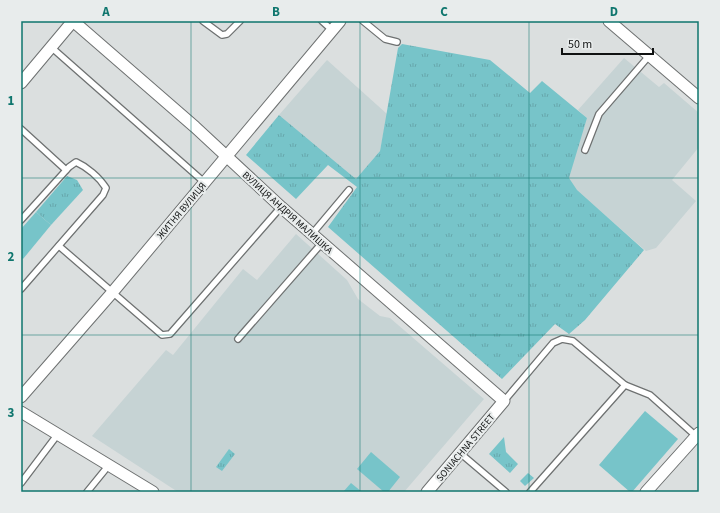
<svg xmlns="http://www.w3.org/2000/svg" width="720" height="513" font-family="'Source Sans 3',sans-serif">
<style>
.built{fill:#c6d3d4}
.grass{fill:url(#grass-tufts)}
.park{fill:#77c4c9}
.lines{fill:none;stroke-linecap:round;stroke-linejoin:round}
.service-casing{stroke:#6e7171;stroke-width:8}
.minor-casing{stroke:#6e7171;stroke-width:13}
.service{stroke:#fff;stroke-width:5.5}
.minor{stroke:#fff;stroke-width:11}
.grid{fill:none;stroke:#0f766e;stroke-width:1;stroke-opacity:0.55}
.labels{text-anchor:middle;stroke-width:4;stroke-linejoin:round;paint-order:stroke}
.street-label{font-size:10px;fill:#101212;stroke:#e8ecec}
.neatline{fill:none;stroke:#0f766e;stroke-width:1.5}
.grid-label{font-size:13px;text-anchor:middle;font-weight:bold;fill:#0f766e}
</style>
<defs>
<pattern id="grass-tufts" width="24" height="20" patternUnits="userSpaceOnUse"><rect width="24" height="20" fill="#77c4c9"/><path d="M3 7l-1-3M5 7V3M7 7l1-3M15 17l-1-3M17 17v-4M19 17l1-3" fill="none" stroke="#66a7ac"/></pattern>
</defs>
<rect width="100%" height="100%" fill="#dbdfdf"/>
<!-- built -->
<g class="built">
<polygon points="624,58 659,87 664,83 699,113 699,147 672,180 696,201 656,248 646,251 591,203 384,170 587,118 578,110"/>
<polygon points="327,60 387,114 380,151 356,179 279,115"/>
<polygon points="296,234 347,280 358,299 380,316 390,318 484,399 404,492 178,492 92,436 166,350 173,355 243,269 257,280"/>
</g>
<!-- grass -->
<g class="grass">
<polygon points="402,44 490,60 530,93 542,81 587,118 569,178 577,190 644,250 585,320 569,334 555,324 502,379 328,227 357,187 328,165 296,199 246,155 279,115 356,179 380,151 398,48"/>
<polygon points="67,176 77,180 83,190 51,225 36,212"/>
<polygon points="504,437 506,452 518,464 510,473 489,454"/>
<polygon points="229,449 235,454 222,471 216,467"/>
<polygon points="528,473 534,478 525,486 520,481"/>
</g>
<!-- park -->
<g class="park">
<polygon points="36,212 51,225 23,259 21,257 21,229"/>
<polygon points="645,411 678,439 632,492 630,492 599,465"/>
<polygon points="371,452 400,477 388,492 384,492 357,469"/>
<polygon points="351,483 362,492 343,492"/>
</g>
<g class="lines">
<!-- service casing -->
<g class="service-casing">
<g id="service">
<polyline points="203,21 222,35 227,34 240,21"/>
<polyline points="322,21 332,30"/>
<polyline points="363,21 385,39 397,42"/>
<polyline points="51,47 204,182"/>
<polyline points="21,129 66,170"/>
<polyline points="585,150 599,114 649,56"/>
<path d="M21,220L69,167L76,162C87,167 99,177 106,188L103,195L21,289"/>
<polyline points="312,234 349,190"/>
<polyline points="59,246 162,335 170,334 281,207"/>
<polyline points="238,339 322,243"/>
<polyline points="504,401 553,343 562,339 573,341 625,385"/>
<polyline points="460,453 506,492"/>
<polyline points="21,483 58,434"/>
<polyline points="87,492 109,465"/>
<polyline points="530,492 625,385 650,395 696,436"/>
</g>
</g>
<!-- minor casing -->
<g class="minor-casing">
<g id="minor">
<polyline points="73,21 195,127 281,207 504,401 427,492"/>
<polyline points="609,21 699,98"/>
<polyline points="21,83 73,21"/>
<polyline points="21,397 111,294 340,21"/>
<polyline points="21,412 153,492"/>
<polyline points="646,492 699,433"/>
</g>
</g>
<!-- service -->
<use href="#service" class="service"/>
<!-- minor -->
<use href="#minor" class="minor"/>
</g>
<!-- grid -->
<path class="grid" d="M191,21V492M360,21V492M529,21V492M21,178H699M21,335H699"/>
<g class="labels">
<!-- street labels -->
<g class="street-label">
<text transform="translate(181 210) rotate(-50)" y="4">ЖИТНЯ ВУЛИЦЯ</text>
<text transform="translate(288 212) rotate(42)" y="4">ВУЛИЦЯ АНДРІЯ МАЛИШКА</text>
<text transform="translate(465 447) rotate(-50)" y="4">SONIACHNA STREET</text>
</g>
</g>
<!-- border -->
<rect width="720" height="513" fill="none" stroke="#e8ecec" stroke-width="44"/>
<!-- scale -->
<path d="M562 48v6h91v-6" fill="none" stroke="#101212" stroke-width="2"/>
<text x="568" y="48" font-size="12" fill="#101212" stroke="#e8ecec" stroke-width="3" paint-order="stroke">50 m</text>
<rect x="22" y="22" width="676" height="469" class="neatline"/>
<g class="grid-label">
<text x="106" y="16">A</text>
<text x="276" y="16">B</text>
<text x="444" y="16">C</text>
<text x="614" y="16">D</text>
<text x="11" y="105">1</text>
<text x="11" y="261">2</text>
<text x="11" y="417">3</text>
</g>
</svg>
